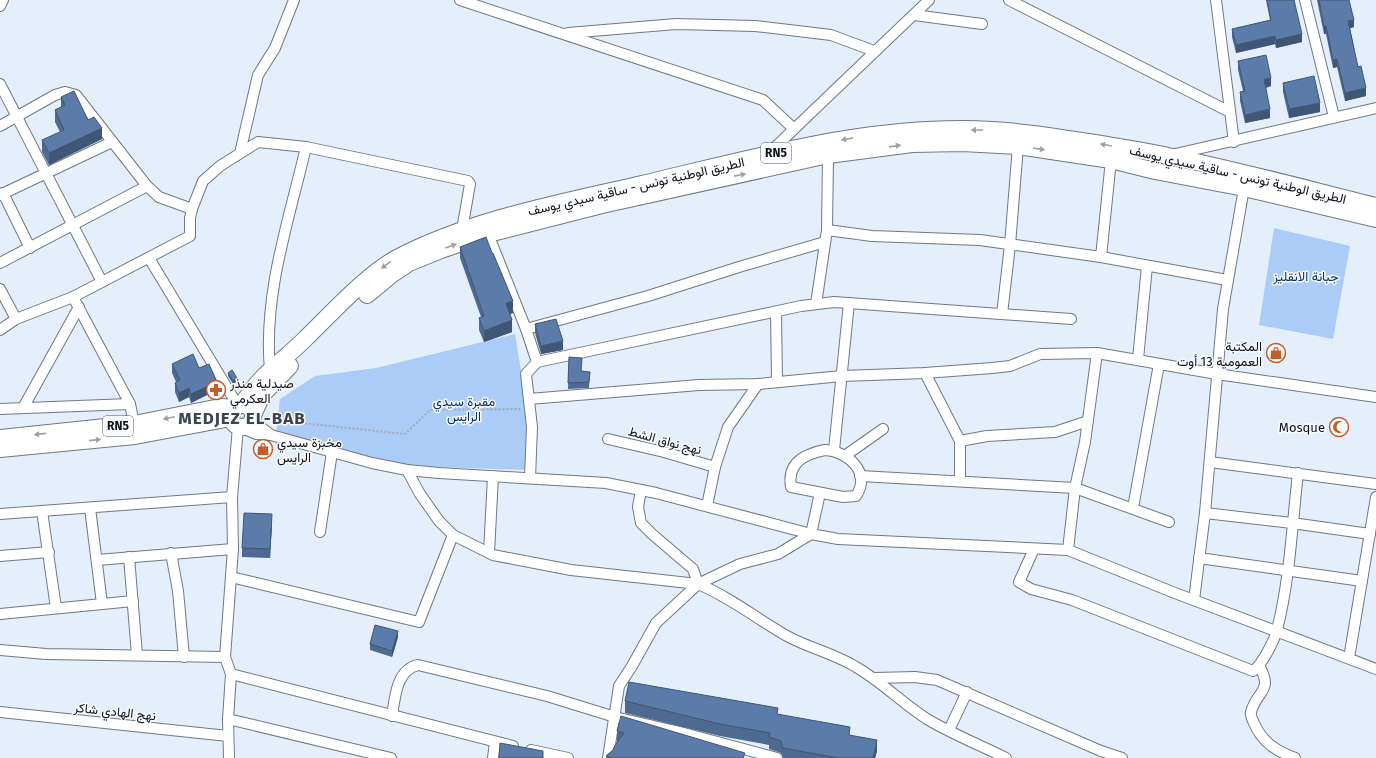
<svg xmlns="http://www.w3.org/2000/svg" width="1376" height="758" font-family="'Fira Sans',Vazirmatn,sans-serif">
<style>
.green{fill:#acccf8}
.lines{fill:none;stroke-linecap:round;stroke-linejoin:round}
.minor-casing{stroke:#707882;stroke-width:12}
.primary-casing{stroke:#707882;stroke-width:18}
.path{stroke:#a2aab4;stroke-width:2;stroke-dasharray:2 2;stroke-linecap:butt}
.minor{stroke:#fff;stroke-width:10}
.primary{stroke:#fff;stroke-width:16}
.wall{fill:#4e6a90}
.shaded-wall{fill:#405676}
.building{fill:#5b7ba8;stroke:#405676}
.oneway{fill:#9fa0a1}
.labels{text-anchor:middle;stroke-width:3;stroke-linejoin:round;paint-order:stroke}
.shield{fill:#f9fbfe;stroke:#54575b;stroke-width:1}
.shield-label{font-size:12px;font-weight:bold;fill:#0e1115}
.street-label{font-size:13px;fill:#0e1115;stroke:#f9fbfe}
.park-label{font-size:13px;fill:#04346c;stroke:#f9fbfe}
.poi-label{font-size:13px;fill:#0e1115;stroke:#f9fbfe;text-anchor:end}
.district-label{font-size:17px;font-weight:bold;letter-spacing:1px;fill:#3d444e;stroke:#f9fbfe}
</style>
<rect width="100%" height="100%" fill="#e5effb"/>
<!-- green -->
<g class="green">
<polygon points="1274,228 1350,246 1333,339 1259,325"/>
<polygon points="515,334 530,425 527,470 405,466 276,434 280,399 315,376 376,368"/>
</g>
<g class="lines">
<!-- minor casing -->
<g class="minor-casing">
<g id="minor">
<polyline points="460,0 763,100 794,129"/>
<polyline points="1009,0 1228,111"/>
<polyline points="1216,0 1234,142"/>
<polyline points="1305,0 1334,117"/>
<polyline points="0,6 3,0"/>
<polyline points="914,15 982,24"/>
<polyline points="568,33 676,24 755,26 831,35 874,51"/>
<polyline points="0,84 102,282"/>
<polyline points="0,126 55,95 65,92 76,95 147,186 159,197 192,209 190,218 190,236 73,297 16,319 0,330"/>
<polyline points="240,153 258,75 275,48 294,0"/>
<polyline points="769,153 929,0"/>
<polyline points="1171,155 1376,108"/>
<polyline points="3,193 30,248"/>
<polyline points="0,195 112,142"/>
<polyline points="192,209 203,181 220,166 258,142 306,147 468,181 470,184 462,230"/>
<polyline points="827,230 872,236 980,240 1101,257 1227,280"/>
<polyline points="488,234 526,329 537,362"/>
<polyline points="1101,257 1111,160"/>
<polyline points="149,258 238,406"/>
<polyline points="0,263 147,186"/>
<polyline points="0,289 16,319"/>
<polyline points="73,297 130,404 134,424"/>
<polyline points="816,304 827,230 828,155"/>
<polyline points="776,312 777,381"/>
<polyline points="1002,314 1010,245 1018,146"/>
<polyline points="526,329 648,296 739,267 825,242"/>
<polyline points="1138,359 1147,266"/>
<path d="M270,370C263,294 289,220 306,147"/>
<polyline points="925,373 960,441 960,481"/>
<polyline points="529,399 699,385 758,384 842,376 925,373 992,368 1010,366 1040,354 1097,353 1217,374 1376,397"/>
<polyline points="23,408 79,307"/>
<polyline points="0,409 130,404"/>
<polyline points="242,428 256,434 271,435 253,421"/>
<polyline points="271,435 372,463 407,470 439,473 606,483 656,493 811,534 838,539 1068,550 1175,593 1376,669"/>
<polyline points="608,439 664,452 715,467"/>
<polyline points="960,441 987,436 1055,432 1088,421"/>
<path d="M825,450C847,451 872,472 856,496L843,497L791,487C787,463 804,454 825,450Z"/>
<polyline points="834,450 849,303"/>
<polyline points="846,455 883,429"/>
<polyline points="1210,462 1376,484"/>
<path d="M407,470L420,494L439,521L453,535L493,555L571,570L698,584C730,597 757,619 787,636C809,648 835,654 856,667C882,682 902,703 927,719C952,734 980,745 1006,758"/>
<polyline points="860,476 1075,488 1169,522"/>
<polyline points="530,478 532,427 526,374 537,362 801,306 834,302 1071,319"/>
<polyline points="641,490 638,507 641,523 652,534 693,569 698,584"/>
<polyline points="707,506 715,467 728,427 758,384"/>
<polyline points="90,508 102,604"/>
<polyline points="1133,508 1159,364"/>
<polyline points="42,511 56,608"/>
<polyline points="1205,513 1292,523 1370,534"/>
<polyline points="0,514 232,497"/>
<polyline points="320,532 332,452"/>
<path d="M1034,549L1019,582L1031,589L1072,600L1253,671C1262,665 1274,641 1277,630C1290,579 1292,525 1298,473"/>
<polyline points="1068,550 1075,488 1085,442 1097,353"/>
<polyline points="171,553 178,591 184,657"/>
<polyline points="489,553 493,476"/>
<polyline points="0,556 49,552"/>
<polyline points="129,557 137,655"/>
<polyline points="1199,558 1362,581"/>
<polyline points="97,560 233,549"/>
<polyline points="231,577 419,622 453,535"/>
<polyline points="1194,600 1205,513 1223,309 1244,188"/>
<polyline points="0,614 133,601"/>
<polyline points="0,650 46,654 225,657"/>
<polyline points="1349,658 1376,497"/>
<path d="M1260,667C1273,692 1257,690 1251,712C1250,716 1252,719 1254,723C1262,742 1276,751 1295,758"/>
<polyline points="231,674 513,746"/>
<polyline points="875,678 915,677 937,680 1101,751 1122,758"/>
<polyline points="0,712 228,736"/>
<path d="M392,716C395,698 396,670 418,665L547,696L615,717L680,732L777,758"/>
<polyline points="228,719 391,758"/>
<polyline points="949,730 967,692"/>
<polyline points="531,750 568,758"/>
<polyline points="229,758 228,719 231,674 225,657 233,549 232,497 238,427"/>
<polyline points="493,758 495,742"/>
<polyline points="608,758 619,686 632,666 656,623 698,584 740,564 778,554 811,534 820,493"/>
</g>
</g>
<!-- primary casing -->
<g class="primary-casing">
<g id="primary">
<polyline points="367,295 391,275 409,263 441,250 488,234 602,205 828,155 912,144 962,143 1018,146 1111,160 1155,171 1244,188 1376,219"/>
<circle cx="242" cy="416" r="11"/>
<path d="M242,405C260,374 281,363 305,339C330,315 367,274 397,258C472,219 560,203 642,184C756,157 874,123 992,130C1029,132 1065,138 1101,144C1123,148 1146,151 1168,156C1238,170 1307,189 1376,206"/>
<polyline points="254,413 262,395 290,366"/>
<polyline points="0,438 134,424 220,407 235,408"/>
<polyline points="0,449 135,436 231,418"/>
</g>
</g>
<!-- path -->
<polyline class="path" points="273,420 405,434 430,410 520,409"/>
<!-- minor -->
<use href="#minor" class="minor"/>
<!-- primary -->
<use href="#primary" class="primary"/>
</g>
<!-- wall -->
<g class="wall">
<polygon points="1266,0 1294,0 1302,42 1276,48 1275,44 1236,53 1232,37 1232,29 1270,20"/>
<polygon points="1317,0 1349,0 1354,27 1350,28 1358,67 1366,96 1345,101 1337,67 1333,68 1326,34 1324,34"/>
<polygon points="1238,61 1271,86 1266,88 1270,118 1245,123 1240,101 1240,92 1243,91 1238,70"/>
<polygon points="1283,83 1320,112 1289,118 1283,92"/>
<polygon points="61,97 88,120 102,139 49,165 42,152 42,140 60,132 55,122 55,110 61,107"/>
<polygon points="460,247 513,313 510,314 512,332 484,342 479,330 479,318 481,317 460,258"/>
<polygon points="535,324 563,350 541,354 535,333"/>
<polygon points="569,357 582,371 590,372 589,388 568,389"/>
<polygon points="172,364 199,368 217,390 191,403 189,397 179,402 175,392 175,383 176,382 172,373"/>
<polygon points="228,373 237,381 233,384 228,376"/>
<polygon points="272,523 270,558 242,557 242,548"/>
<polygon points="398,637 392,657 370,650 370,644"/>
<polygon points="625,701 778,714 850,735 877,751 875,758 783,758 781,753 769,749 769,745 720,736 625,713"/>
<polygon points="617,731 745,758 606,758 606,756 613,750 617,742"/>
</g>
<!-- shaded-wall -->
<g class="shaded-wall">
<polygon points="1354,20 1354,27 1348,29 1348,21"/>
<polygon points="1326,26 1326,34 1324,34 1324,27"/>
<polygon points="1302,34 1302,42 1276,48 1276,40"/>
<polygon points="1275,36 1275,44 1236,53 1236,45"/>
<polygon points="1337,59 1337,67 1333,68 1333,60"/>
<polygon points="1271,78 1271,86 1264,88 1264,79"/>
<polygon points="1366,88 1366,96 1345,101 1345,93"/>
<polygon points="1320,103 1320,112 1289,118 1289,109"/>
<polygon points="1270,109 1270,118 1245,123 1245,115"/>
<polygon points="102,128 102,139 49,165 49,153"/>
<polygon points="513,301 513,313 506,315 506,303"/>
<polygon points="512,320 512,332 484,342 484,331"/>
<polygon points="563,341 563,350 541,354 541,346"/>
<polygon points="237,378 237,381 233,384 233,381"/>
<polygon points="217,382 217,390 191,403 191,394"/>
<polygon points="189,388 189,397 179,402 179,393"/>
<polygon points="272,514 272,523 270,558 270,549"/>
<polygon points="398,631 398,637 392,657 392,651"/>
<polygon points="877,740 877,751 875,758 873,758"/>
</g>
<!-- building -->
<g class="building">
<polygon points="1267,0 1294,0 1302,34 1276,40 1275,36 1236,45 1232,29 1271,20"/>
<polygon points="1319,0 1349,0 1354,20 1348,21 1358,67 1361,66 1366,88 1345,93 1337,59 1333,60 1326,26 1324,27"/>
<polygon points="1266,55 1271,78 1264,79 1270,109 1245,115 1240,92 1245,91 1238,61"/>
<polygon points="1314,76 1320,103 1289,109 1283,83"/>
<polygon points="74,91 88,120 94,117 102,128 49,153 42,140 64,130 55,110 65,105 61,97"/>
<polygon points="486,237 492,253 493,253 513,301 506,303 512,320 484,331 479,318 484,316 460,247"/>
<polygon points="556,319 563,341 541,346 535,324"/>
<polygon points="193,354 199,368 209,364 217,382 191,394 189,388 179,393 175,383 180,380 172,364"/>
<polygon points="569,357 582,358 581,371 590,372 589,382 568,383"/>
<polygon points="232,370 237,378 233,381 228,373"/>
<polygon points="244,513 272,514 270,549 242,548"/>
<polygon points="375,625 398,631 392,651 370,644"/>
<polygon points="629,682 778,708 777,714 850,727 849,735 877,740 873,758 838,758 783,748 781,741 769,737 770,733 720,724 625,701"/>
<polygon points="621,716 745,753 743,758 613,758 606,756 613,750 615,745 624,733 617,731"/>
<polygon points="500,743 543,751 543,758 499,758"/>
</g>
<!-- one-way arrows -->
<defs><path id="oneway-solid" d="M-6-.8H1V-3.2L6.5 0L1 3.2V.8H-6Z"/></defs>
<g class="oneway">
<use href="#oneway-solid" transform="translate(977 130) rotate(-180)"/>
<use href="#oneway-solid" transform="translate(847 139) rotate(169)"/>
<use href="#oneway-solid" transform="translate(1106 145) rotate(-170)"/>
<use href="#oneway-solid" transform="translate(895 146) rotate(-8)"/>
<use href="#oneway-solid" transform="translate(1039 149) rotate(9)"/>
<use href="#oneway-solid" transform="translate(740 175) rotate(-11)"/>
<use href="#oneway-solid" transform="translate(451 246) rotate(-20)"/>
<use href="#oneway-solid" transform="translate(386 265) rotate(144)"/>
<use href="#oneway-solid" transform="translate(169 418) rotate(168)"/>
<use href="#oneway-solid" transform="translate(40 434) rotate(174)"/>
<use href="#oneway-solid" transform="translate(95 440) rotate(-6)"/>
</g>
<!-- icons -->
<defs>
<g id="shop-ring" transform="scale(1)"><circle r="9.5" fill="#f9fbfe" stroke="#c25e28" stroke-width="1.5"/><path d="M-5-2.5h2.3a2.7 3.5 0 0 1 5.4 0H5L5.5 6h-11ZM-1.5-2.5h3a1.5 2.3 0 0 0-3 0Z" fill="#c25e28"/></g>
<g id="pharmacy-ring" transform="scale(1)"><circle r="9.5" fill="#f9fbfe" stroke="#c25e28" stroke-width="1.5"/><path d="M-2-6h4v4h4v4h-4v4h-4v-4h-4v-4h4Z" fill="#c25e28"/></g>
<g id="mosque-ring" transform="scale(1)"><circle r="9.5" fill="#f9fbfe" stroke="#c25e28" stroke-width="1.5"/><path d="M3.5-4.9A6 6 0 1 0 3.5 4.9A5 5 0 1 1 3.5-4.9Z" fill="#c25e28"/></g>
</defs>
<g fill-rule="evenodd">
<use href="#shop-ring" x="1276" y="353"/>
<use href="#pharmacy-ring" x="216" y="390"/>
<use href="#mosque-ring" x="1339" y="427"/>
<use href="#shop-ring" x="263" y="449"/>
</g>
<g class="labels">
<!-- shield labels -->
<g class="shield">
<rect x="761" y="143" width="30" height="20" rx="3"/>
<rect x="103" y="416" width="30" height="20" rx="3"/>
</g>
<g class="shield-label">
<text x="776" y="157">RN5</text>
<text x="118" y="430">RN5</text>
</g>
<!-- street labels -->
<g class="street-label">
<text transform="translate(1238 174) rotate(13)" y="5">الطريق الوطنية تونس - ساقية سيدي يوسف</text>
<text transform="translate(636 186) rotate(-13)" y="5">الطريق الوطنية تونس - ساقية سيدي يوسف</text>
<text transform="translate(665 440) rotate(15)" y="5">نهج نواق الشط</text>
<text transform="translate(115 711) rotate(6)" y="5">نهج الهادي شاكر</text>
</g>
<!-- park labels -->
<g class="park-label">
<text x="1306" y="281">جبانة الانقليز</text>
<text x="464" y="406">مقبرة سيدي<tspan x="464" dy="15">الرايس</tspan></text>
</g>
<!-- poi labels -->
<g class="poi-label">
<text x="1262" y="351">المكتبة<tspan x="1262" dy="15">العمومية 13 أوت</tspan></text>
<text x="230" y="388" text-anchor="start">صيدلية منذر<tspan x="230" dy="15">العكرمي</tspan></text>
<text x="1325" y="432">Mosque</text>
<text x="277" y="447" text-anchor="start">مخبزة سيدي<tspan x="277" dy="15">الرايس</tspan></text>
</g>
<!-- district labels -->
<g class="district-label">
<text x="242" y="424">MEDJEZ EL-BAB</text>
</g>
</g>
</svg>
